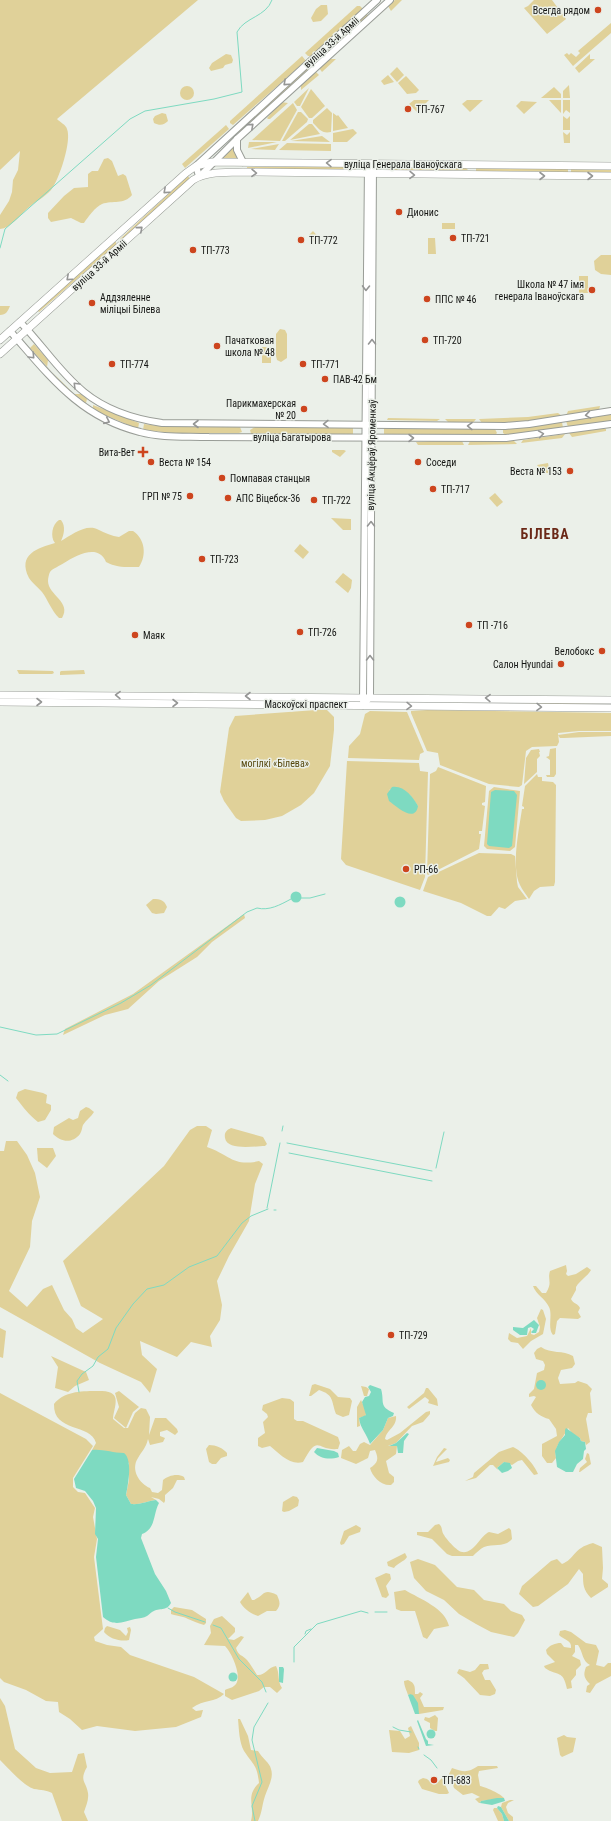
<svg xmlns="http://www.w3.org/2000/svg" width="611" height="1821" font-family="'Roboto Condensed',sans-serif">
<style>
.green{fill:#e0d199;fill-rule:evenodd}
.water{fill:#7edac1}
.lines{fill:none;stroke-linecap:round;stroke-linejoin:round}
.stream{stroke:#7edac1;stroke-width:1}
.tertiary-casing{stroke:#999d97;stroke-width:8}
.primary-casing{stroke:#999d97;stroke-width:8}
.tertiary{stroke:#fff;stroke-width:6}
.primary{stroke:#fff;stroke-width:7}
.oneway{stroke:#959695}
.poi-dot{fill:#cd451e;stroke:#ebf0e9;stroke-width:1.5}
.labels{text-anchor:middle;stroke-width:3;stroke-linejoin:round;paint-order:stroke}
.poi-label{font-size:10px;fill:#141513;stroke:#ebf0e9;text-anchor:start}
.street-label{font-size:10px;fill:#141513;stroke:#ebf0e9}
.park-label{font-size:10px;fill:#56480e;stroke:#ebf0e9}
.district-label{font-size:14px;font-weight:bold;letter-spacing:1px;fill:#6b2817;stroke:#ebf0e9}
</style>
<rect width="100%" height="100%" fill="#ebf0e9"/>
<!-- green -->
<g class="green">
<path d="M0,0H198L57,119C60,122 66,125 67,129C72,141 59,180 51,190C44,198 34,202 27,209C19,216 11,228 0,229V215L9,201L12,192L13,180L18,170L20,151L0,170Z"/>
<polygon points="395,0 402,0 391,11 388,6"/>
<polygon points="534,0 552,0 566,19 547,34 524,8 528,6"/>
<polygon points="321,5 327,5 328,14 321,21 313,22 311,18 316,9"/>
<polygon points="357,6 360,6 363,9 311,56 308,56 305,53"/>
<polygon points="367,14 368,16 334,47 333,46"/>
<polygon points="611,23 611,33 573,66 564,55 567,53 569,55 571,53 576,57 580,53 578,51"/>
<polygon points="328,49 329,50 240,133 238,132"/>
<polygon points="226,54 231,55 233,60 232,63 225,65 223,68 211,71 209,68 212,63"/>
<polygon points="590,54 590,59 595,59 579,73 575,68"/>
<polygon points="302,56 306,61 233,125 230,123 230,121"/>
<polygon points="328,59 336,59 322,72 319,68"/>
<polygon points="397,67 404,75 397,82 390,74"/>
<polygon points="314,72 316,72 319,75 301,90 301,84"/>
<polygon points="388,75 394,82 384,85 381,81"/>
<polygon points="406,76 419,90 416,93 407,94 398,83"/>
<polygon points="569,85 570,98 563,98 563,91"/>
<circle cx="187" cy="93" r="7"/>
<polygon points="554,87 561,94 561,98 541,98"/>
<polygon points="309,88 300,106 297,106 294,102"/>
<polygon points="311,89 325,106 312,118 309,118 301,107"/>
<polygon points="414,100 429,100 417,112 409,104"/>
<polygon points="467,100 483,100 470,112 462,104"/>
<polygon points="549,100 561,100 561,113"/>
<polygon points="563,100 570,100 570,113 566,110 563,114"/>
<polygon points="521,101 537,102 524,114 516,106"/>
<polygon points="281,102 288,103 270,119 268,119 267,118"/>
<polygon points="293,103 297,110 280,141 252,140"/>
<path d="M327,108L332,113L331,132C322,134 319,129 313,123V120Z"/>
<polygon points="298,112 301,112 308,119 307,122 285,141 282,141"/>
<path d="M162,113L166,114L168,121C164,125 160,126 154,123L153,119L155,116Z"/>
<polygon points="333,113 337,116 338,115 348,128 333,131"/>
<polygon points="563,116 567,119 570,116 570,130 563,130"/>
<polygon points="309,124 312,124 320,134 290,140"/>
<polygon points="226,125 229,129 185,168 182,164"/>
<polygon points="353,129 357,133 347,142 333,142 333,133"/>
<polygon points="563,132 567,135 570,132 570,143 564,143"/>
<polygon points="322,136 330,142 291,141"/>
<polygon points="249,142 277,142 248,148"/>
<polygon points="287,143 331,144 331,151 279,150"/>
<polygon points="279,144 275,150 251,149"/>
<polygon points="233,148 239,158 222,158"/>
<path d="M108,158L112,161L118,176L123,174L126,176L132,195C124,205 113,200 102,204C95,207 88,217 84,223H81L71,218L51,222L48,218V213L64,196L74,188L88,187V174L92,171H98L104,159Z"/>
<polygon points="247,167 356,167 356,170 247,169"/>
<polygon points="388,168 466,168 468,170 388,171"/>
<polygon points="476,168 568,169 568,172 476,171"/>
<polygon points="571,169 611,170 611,172 571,172"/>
<polygon points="188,176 190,179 123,240 120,239"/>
<rect x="442" y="223" width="13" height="6"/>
<polygon points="313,231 322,241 314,242 308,236"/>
<polygon points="428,238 435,238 436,254 428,254"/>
<polygon points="114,242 116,242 116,245 39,312 37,310"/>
<polygon points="601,255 611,255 611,275 601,274 595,270 594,261"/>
<rect x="579" y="276" width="9" height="17"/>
<path d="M0,303V306H10C8,311 6,315 0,315Z"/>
<polygon points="280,329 285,330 287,334 287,358 281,362 277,360 276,356 276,334"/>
<polygon points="34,344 48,360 47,367 74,394 81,394 87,399 86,403 82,403 63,384 30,348"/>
<rect x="262" y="347" width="9" height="16"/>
<polygon points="93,405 139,423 138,429 93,410"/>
<polygon points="600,406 599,410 566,416 568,411"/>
<polygon points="558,413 562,416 521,422 482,423 479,419 528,417"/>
<polygon points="611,414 611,421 568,427 566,421"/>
<polygon points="388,418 440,419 437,421 387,420"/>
<polygon points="445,419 476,419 473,423 448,422"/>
<polygon points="562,422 563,428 506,435 503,433 503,429 506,428"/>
<polygon points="144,424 159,426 240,427 242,432 239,433 172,433 143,430"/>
<polygon points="255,427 353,427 353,434 251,434 250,430"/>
<polygon points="384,427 492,429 495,429 497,433 495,435 384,434"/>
<polygon points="603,428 606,429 606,431 572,437 569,433"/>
<polygon points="565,434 562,438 521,443 523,440"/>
<polygon points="513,440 517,444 468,445 470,441"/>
<polygon points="431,441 462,441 464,445 418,445 416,442"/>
<polygon points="332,450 344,450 346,451 340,457 332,452"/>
<polygon points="548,463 550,473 544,473 537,465"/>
<polygon points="495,493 503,502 497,507 489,498"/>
<polygon points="331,518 351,519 351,530 343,530"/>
<path d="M59,520H61C66,526 64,535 61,541C72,535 86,523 99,530C105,533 112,536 119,537L129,531H133C145,539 147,555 139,567C127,567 117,568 106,562C98,543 76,556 64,563C60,566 53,568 50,572C49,574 48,578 48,581C48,595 72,602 62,618H59C51,610 48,600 42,592C38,587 32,583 29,578C17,554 38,548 55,543C50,537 52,524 59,520Z"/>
<polygon points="300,544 309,552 303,559 294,551"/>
<polygon points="343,573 352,580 351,588 348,593 335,582"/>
<polygon points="17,670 53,671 54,673 52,674 19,674"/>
<polygon points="84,670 85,674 60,675 60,672 61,671"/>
<polygon points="383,701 611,702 611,705"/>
<polygon points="316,710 327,710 334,717 334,730 330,766 314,793 301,805 282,816 265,820 241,821 236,818 224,801 220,792 229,728 235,716"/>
<polygon points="427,710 611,713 611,731 579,731 558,733 559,742 557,746 532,747 526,751 522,785 519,787 489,784 440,765 438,753 427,751 411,713 411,711"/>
<polygon points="370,711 407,712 424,752 420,754 419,760 348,758 349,746 360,734 365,714"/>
<polygon points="579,732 611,732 611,736 564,738 560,738 558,735"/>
<polygon points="556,748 556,774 554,777 547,777 546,775 550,775 550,760 546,757 549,756 550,749"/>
<polygon points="539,749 540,752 539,752 540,756 537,759 537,772 524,784 526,758 531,750"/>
<path d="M347,761L419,763L420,771L428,772L425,877L420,890L346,865L341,859ZM396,787L410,795L418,806L389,790Z"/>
<polygon points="438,767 486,786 485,802 482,803 482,805 485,806 482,831 479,831 479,834 481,834 479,849 428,875 427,874 430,774 436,771"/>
<path d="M537,774L538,777H542V781L553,782L556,785L555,882L554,886L540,887L534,891L529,899C526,894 522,890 520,885C511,866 519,830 522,809H524V807L522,806L525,786Z"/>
<polygon points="494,787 520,791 515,847 510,851 487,849 484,846 489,791"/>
<polygon points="479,853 511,854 515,856 517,882 518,887 527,899 515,901 505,909 499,907 491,916 487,916 461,903 423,891 428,877"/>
<path d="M153,899C161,899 164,900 167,907L164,913L156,914L152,913L146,905Z"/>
<polygon points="244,914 245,918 212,942 197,957 159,981 128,1009 105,1015 63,1035 65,1029 133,994"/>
<path d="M25,1089L43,1093L47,1095L46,1103L51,1105V1110L45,1120L38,1122C29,1115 23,1107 16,1098L18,1092Z"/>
<path d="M86,1107L89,1108L94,1112C91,1117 86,1120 83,1125C82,1127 82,1131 80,1134C72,1144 61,1142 53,1134L54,1127L69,1118L73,1120L78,1118L80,1111Z"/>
<path d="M197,1126H206L212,1130L207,1147C230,1155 233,1167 259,1161L263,1164L255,1184L249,1221L229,1256L217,1281L222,1305L220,1320L210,1336L212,1347L191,1342L177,1357L140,1341L142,1355L157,1369L150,1393L141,1382L100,1363L0,1307V1151H4L6,1141H17L27,1155L35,1173L40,1197L32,1221L30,1247L9,1291L27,1307L43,1289L52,1285L64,1310L72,1319L76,1328L83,1333L103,1319L81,1306L63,1261L164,1166L190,1130Z"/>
<path d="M231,1128L263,1137L267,1144L265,1146C255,1146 227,1151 225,1138C224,1132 227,1130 231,1128Z"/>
<polygon points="37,1148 53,1148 56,1156 47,1168 38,1161"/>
<path d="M566,1265L567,1271L566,1274L568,1276L576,1274L587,1267L591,1270C587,1277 580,1280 576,1287V1290L571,1299C573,1304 578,1303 580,1308L578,1312L581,1317L578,1319L560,1318L557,1321L555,1334L553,1335C547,1328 553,1315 549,1307C545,1298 536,1295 533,1286H536L542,1293H546C553,1282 547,1280 550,1271Z"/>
<polygon points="541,1309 543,1310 546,1319 543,1334 531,1341 523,1349 518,1343 511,1342 508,1339 509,1333 517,1338 527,1336 531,1328 531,1334 534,1335 539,1332 540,1327 537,1318"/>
<polygon points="0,1328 6,1331 3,1358 0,1357"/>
<path d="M541,1347C551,1354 563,1350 573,1356L575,1364L572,1368L561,1370L558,1378L560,1384L575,1383L578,1381L587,1384L592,1389L590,1393L592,1413H588L586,1419L590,1442L586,1445L585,1442L581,1441L580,1438L573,1434L568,1428C563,1439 554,1445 556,1458L552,1463H547L542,1456V1444L557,1436L556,1429L549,1419C541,1417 535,1413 531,1405L536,1397L534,1396L529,1397V1394L534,1389L537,1373L544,1370L545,1365L543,1361L536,1359L534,1353L537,1349Z"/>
<polygon points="51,1356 86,1372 89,1380 75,1386 68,1392 55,1388 58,1367"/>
<path d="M315,1384L330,1389L338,1397L350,1398L352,1401L349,1415L343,1417L336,1414C331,1400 334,1395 319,1390L311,1396H309L312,1385Z"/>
<polygon points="361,1386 366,1387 369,1389 367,1396 364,1396"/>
<polygon points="426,1388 428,1388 437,1399 438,1406 428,1403 429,1400 425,1397 409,1409 407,1407 424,1393"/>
<path d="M102,1391C123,1392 114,1406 113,1419L124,1428H128L135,1413L141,1408L146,1409L150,1417L149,1435L155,1418H166L177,1429L178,1432L175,1435L167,1430L160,1432V1436L165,1438L163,1442L150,1445L148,1439C146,1448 142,1451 138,1458C130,1470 140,1484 150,1488L152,1492L158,1493L162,1490L163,1480C168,1476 177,1473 184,1477L185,1480H177L173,1488L165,1495V1501L164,1503L159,1499L151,1497L156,1500C147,1501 140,1505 131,1504L126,1495L129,1480V1463L106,1451L92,1450L96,1443C91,1423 53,1433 54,1404C65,1390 85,1391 102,1391Z"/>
<polygon points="119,1391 139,1407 133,1412 126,1428 114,1418 119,1407 115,1393"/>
<path d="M0,1393L86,1439L93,1446L73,1478V1487L78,1492L85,1493L95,1508L93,1517L97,1539L94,1557L103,1629L94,1637L95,1641L107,1645L121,1647L130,1655L194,1677L224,1694C215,1703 204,1699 192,1708L196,1711L203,1710L201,1717L176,1727L135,1731L97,1726L82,1730L70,1719L59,1712L58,1702L46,1701L26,1690L4,1682L0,1678Z"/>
<path d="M282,1398L290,1399L294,1402V1419L297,1421H303L338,1437L340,1443L338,1449C316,1451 319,1433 303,1462C290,1466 279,1453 270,1446L262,1448L258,1446V1438L265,1433L263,1422L268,1417L267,1414L262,1410L263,1405Z"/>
<polygon points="361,1400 367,1413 365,1416 359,1418 360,1426 357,1427 357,1407"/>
<path d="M430,1411V1414L423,1422L412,1426L396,1443L388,1446H397L396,1454L386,1461L389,1473L394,1477V1482L391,1485C381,1486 372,1476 370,1468C378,1463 379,1459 375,1450L370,1451L368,1458L356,1464L341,1458L342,1450L349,1446L353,1451H356L360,1444L364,1442L370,1445L383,1430L388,1418L396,1416C397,1427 387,1429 385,1439L387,1440L400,1433L426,1412Z"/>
<path d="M209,1445C216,1445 223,1448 227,1453V1456L221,1458L216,1464H212L209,1462L206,1449Z"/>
<path d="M513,1447C521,1450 535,1465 538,1474L534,1475L522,1460L518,1461L512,1465L504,1462L497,1468L498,1470L493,1465H490L476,1478L465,1481L473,1477L474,1473L499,1452Z"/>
<polygon points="444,1448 447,1449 438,1458 436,1462 448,1458 450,1460 449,1462 433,1466 437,1457"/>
<polygon points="587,1453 589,1454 591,1464 580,1472 579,1472 580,1468 587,1462 585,1459"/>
<polygon points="293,1496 297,1497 299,1500 298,1506 289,1511 284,1512 282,1511 283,1502"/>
<path d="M439,1524C443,1527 441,1531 444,1535C446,1539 458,1552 462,1552C474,1554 480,1536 489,1532L498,1534L509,1528L511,1530L512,1539C504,1548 494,1543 484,1547C480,1549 476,1553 473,1556H452L447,1554L432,1539L417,1535V1532H428L435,1525Z"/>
<polygon points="356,1525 361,1528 360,1532 349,1536 344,1544 341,1545 340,1543 344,1531"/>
<path d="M593,1543L602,1547L603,1568L602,1579L608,1584V1587L591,1598C583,1590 583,1584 583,1574L579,1569L568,1584L538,1606L533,1607L519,1594L522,1586L551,1561L557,1559L562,1564C575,1559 573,1548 593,1543Z"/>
<path d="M405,1553L407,1557C404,1562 397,1563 394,1568L388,1566L387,1562Z"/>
<polygon points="418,1559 435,1565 457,1587 474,1590 484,1600 504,1604 511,1611 522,1615 525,1620 518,1633 514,1637 491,1632 476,1624 459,1614 444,1600 426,1591 414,1578 410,1562"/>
<polygon points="386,1573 390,1574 391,1579 386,1586 389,1595 386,1598 382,1597 375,1578"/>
<path d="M405,1590C420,1599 445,1608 449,1626L434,1629L427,1639L423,1637L415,1611H401L396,1609L394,1592Z"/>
<path d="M248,1592L252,1600H254C265,1595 263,1588 277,1595C280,1602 281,1605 276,1611H267L258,1616C251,1614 243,1608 240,1602Z"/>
<path d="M174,1607L192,1610L206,1619V1623L204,1625C197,1623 193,1621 188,1619C183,1616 177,1616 171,1614V1610Z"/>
<path d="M222,1616L235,1628V1632L228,1639L234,1640L241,1636L244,1637L236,1648C238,1656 243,1655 247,1660C251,1665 254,1670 257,1675C265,1676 268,1667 276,1666C280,1673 277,1681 282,1688L277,1693L270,1687H264L259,1691L232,1700L225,1696V1690C229,1688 233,1688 236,1684C242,1676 232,1653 225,1646L204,1645L211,1633L210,1626L214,1619Z"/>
<path d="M107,1626L120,1630L126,1636L128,1632L127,1628L130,1627L131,1630L129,1640C121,1642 110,1639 104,1632L105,1628Z"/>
<path d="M565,1630L571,1632L586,1643L596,1645L599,1651L596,1665L604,1667L608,1663H611V1676L596,1684L590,1693L586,1692L587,1686L590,1684C584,1678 583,1675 586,1667L590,1665C582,1661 583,1652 578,1645H575V1652L572,1656L580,1660L581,1665L576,1670V1675L571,1681L572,1688L567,1689C563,1669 558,1677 545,1668L544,1666L555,1662L547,1654L546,1650C550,1645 555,1643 561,1643L564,1647L571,1648C572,1640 564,1640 559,1635L560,1631Z"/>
<polygon points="480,1664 488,1664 489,1669 484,1670 482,1673 485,1680 490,1680 496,1690 495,1694 490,1696 480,1695 464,1678 457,1673 459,1669 470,1672 475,1670"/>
<path d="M408,1680C415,1683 415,1686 415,1694H418L420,1692L423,1694L420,1698L424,1707H444L443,1710L419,1714L410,1694L408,1695C407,1691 404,1686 404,1681Z"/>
<path d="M0,1698L5,1706L15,1749L36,1768L50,1773L72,1772L78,1754L84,1753L87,1767C79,1781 86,1781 88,1793C89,1800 86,1806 84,1812L88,1821H62L52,1793C46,1790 41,1790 34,1789C24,1786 8,1768 0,1760Z"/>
<polygon points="435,1715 438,1718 437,1731 435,1731 430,1728 430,1723 424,1720 425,1717 429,1718"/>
<path d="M238,1719H240L248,1736L251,1750L258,1751C262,1758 270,1763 271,1769C274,1778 268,1787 265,1796C262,1805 262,1813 258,1821H251C255,1806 245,1796 259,1783C257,1764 253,1765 244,1751C239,1742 239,1729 238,1719Z"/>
<polygon points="411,1726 419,1743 419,1750 409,1753 392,1752 389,1730 400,1731 405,1739 410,1736 408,1728"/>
<polygon points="564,1735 567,1737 576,1738 573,1752 562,1757 560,1755 557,1738"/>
<path d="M478,1766H497L498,1768L479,1771L478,1775L480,1786C486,1787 501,1794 504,1798L481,1801L480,1803H479L475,1799L480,1797L472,1793L463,1795L454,1788L449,1774L452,1768C463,1772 468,1773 478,1766Z"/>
<polygon points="423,1778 427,1779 433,1784 437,1783 442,1778 449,1793 447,1794 439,1794 422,1789 418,1782 419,1780"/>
<polygon points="510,1800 514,1800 508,1803 506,1807 508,1813 513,1817 513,1821 509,1821 501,1807 502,1803"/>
<polygon points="494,1808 497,1808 502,1814 504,1821 498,1821 493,1810"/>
</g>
<!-- water -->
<g class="water">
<path d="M392,787C404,785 413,797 418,806C415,824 396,806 389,801L387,794Z"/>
<polygon points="495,790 514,791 517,795 512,846 509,848 489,846 487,844 491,792"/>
<circle cx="296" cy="897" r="5.5"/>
<circle cx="400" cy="902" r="5.5"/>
<polygon points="534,1320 539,1325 536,1333 532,1333 531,1332 534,1329 531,1327 528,1328 527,1335 520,1335 513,1330 513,1327 523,1328"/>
<circle cx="541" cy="1385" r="5"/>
<path d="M370,1385L381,1389C385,1402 378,1406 394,1413L393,1416L388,1418L383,1430L370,1444C367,1434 360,1428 359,1418L366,1415L362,1402L365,1397L369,1396L371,1392L368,1387Z"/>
<polygon points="566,1428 580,1438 581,1441 585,1442 586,1449 584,1451 583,1459 577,1464 573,1472 566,1472 557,1467 555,1451 559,1442 565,1435 565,1430"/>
<polygon points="407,1433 409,1434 404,1441 403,1453 398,1453 397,1446 389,1446 396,1443"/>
<path d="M317,1448L334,1451L338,1453L339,1457C330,1460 320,1459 314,1452Z"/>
<path d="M92,1450C104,1449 112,1453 124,1453C133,1460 128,1484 126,1495L131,1504C140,1505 147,1501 156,1500L159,1503C153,1514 156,1529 142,1534L141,1538L155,1574L166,1591L171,1603C166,1612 160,1607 152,1612C150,1613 149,1615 147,1616C144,1618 139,1618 135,1619C123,1622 114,1627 103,1617L96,1557L98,1539L95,1534L96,1508L93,1501L85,1491L76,1488L74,1479Z"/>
<polygon points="504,1462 510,1463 512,1468 508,1471 502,1473 497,1468"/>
<polygon points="279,1667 283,1667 284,1669 283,1683 279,1682"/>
<circle cx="233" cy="1677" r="4.5"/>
<polygon points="410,1694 413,1695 418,1703 419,1714 415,1714 408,1695"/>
<polygon points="418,1720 426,1739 428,1741 428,1744 434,1745 426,1746 417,1721"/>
<circle cx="431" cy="1734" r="4.5"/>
<polygon points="497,1798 504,1798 505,1801 492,1805 480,1803 481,1801"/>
<polygon points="498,1806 501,1807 509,1821 504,1821 502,1814 497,1808"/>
</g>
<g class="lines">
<!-- stream -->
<g class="stream">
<path d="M0,248L5,229L130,119L145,111L214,99L242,92L237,32C245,17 266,17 272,0"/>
<polyline points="301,898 310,898 325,894"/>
<path d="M0,1027L36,1035L57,1034L121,1003L151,985L247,912L257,908C269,911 280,905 291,899"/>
<polyline points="0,1075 8,1081"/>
<polyline points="282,1131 283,1126"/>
<polyline points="287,1143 432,1171"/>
<polyline points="289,1153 432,1181"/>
<polyline points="436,1168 444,1132"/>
<polyline points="267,1208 280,1143"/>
<polyline points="274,1210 276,1210"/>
<polyline points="79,1392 77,1381 82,1374 93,1366 98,1357 108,1349 116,1328 133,1304 147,1289 164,1285 189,1267 217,1256 242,1223 251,1216 268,1209"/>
<polyline points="168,1608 175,1612 205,1622"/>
<polyline points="375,1612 387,1612"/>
<polyline points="213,1625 221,1628 239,1659 262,1682 266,1692"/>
<polyline points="305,1634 306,1631 311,1629"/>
<polyline points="294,1662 294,1647 317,1624 361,1611 368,1613"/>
<polyline points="393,1727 399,1730 411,1732"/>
<polyline points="418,1747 419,1749"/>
<polyline points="424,1755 431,1760 437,1768"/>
<polyline points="255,1821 252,1806 262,1782 252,1740 254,1727 268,1703"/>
</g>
<!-- tertiary casing -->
<g class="tertiary-casing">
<g id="tertiary">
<polyline points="237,139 237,150 243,162"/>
<polyline points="201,175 237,139 390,0"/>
<polyline points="199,176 196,166 377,0"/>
<path d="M20,322C42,344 59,372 84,392C106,410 134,419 162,423L505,426L529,424L611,411"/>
<path d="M10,331C49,375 79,417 140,432C162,438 186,436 209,437L506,438L611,424"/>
<polyline points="363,701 368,164"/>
<polyline points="363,705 370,697 373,164"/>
</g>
</g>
<!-- primary casing -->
<g class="primary-casing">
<g id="primary">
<polyline points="0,340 186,173 196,166 212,162 611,166"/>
<path d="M0,354L193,180C208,171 226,173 243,172L611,176"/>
<polyline points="0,695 611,700"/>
<polyline points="0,702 611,708"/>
</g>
</g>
<!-- tertiary -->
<use href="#tertiary" class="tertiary"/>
<!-- primary -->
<use href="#primary" class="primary"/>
</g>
<!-- one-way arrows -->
<defs><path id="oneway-chevron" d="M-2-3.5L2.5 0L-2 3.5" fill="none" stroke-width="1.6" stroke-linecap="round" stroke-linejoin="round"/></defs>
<g class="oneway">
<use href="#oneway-chevron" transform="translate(286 83) rotate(138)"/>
<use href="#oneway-chevron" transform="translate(251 126) rotate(-42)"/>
<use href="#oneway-chevron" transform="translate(329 163) rotate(-179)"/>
<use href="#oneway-chevron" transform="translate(254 173) rotate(1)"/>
<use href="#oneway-chevron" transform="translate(412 175) rotate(1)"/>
<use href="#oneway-chevron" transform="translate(542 176)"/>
<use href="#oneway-chevron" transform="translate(590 176)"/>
<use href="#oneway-chevron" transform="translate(166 191) rotate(138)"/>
<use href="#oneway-chevron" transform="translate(140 229) rotate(-41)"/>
<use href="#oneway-chevron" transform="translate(69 278) rotate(138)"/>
<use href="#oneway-chevron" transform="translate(366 288) rotate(91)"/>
<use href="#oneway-chevron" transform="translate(372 342) rotate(-90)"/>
<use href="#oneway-chevron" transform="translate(32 356) rotate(47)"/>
<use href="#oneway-chevron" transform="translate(76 385) rotate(-135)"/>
<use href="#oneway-chevron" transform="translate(588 415) rotate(171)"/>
<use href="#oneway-chevron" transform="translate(107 421) rotate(24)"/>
<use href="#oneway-chevron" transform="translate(196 424) rotate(-180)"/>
<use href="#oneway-chevron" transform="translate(326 424) rotate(179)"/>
<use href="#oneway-chevron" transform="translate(470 426) rotate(-179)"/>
<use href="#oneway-chevron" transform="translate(541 434) rotate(-9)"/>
<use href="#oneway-chevron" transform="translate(411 438)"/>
<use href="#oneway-chevron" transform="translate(371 524) rotate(-89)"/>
<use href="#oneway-chevron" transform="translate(370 658) rotate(-90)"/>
<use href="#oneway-chevron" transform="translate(118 695) rotate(-179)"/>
<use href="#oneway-chevron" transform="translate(248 696) rotate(-180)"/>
<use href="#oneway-chevron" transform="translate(488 698) rotate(-179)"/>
<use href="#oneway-chevron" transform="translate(39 702)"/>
<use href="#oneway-chevron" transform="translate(175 703)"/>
<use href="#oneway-chevron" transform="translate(409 706) rotate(1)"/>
<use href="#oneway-chevron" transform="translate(539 707) rotate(1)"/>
</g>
<!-- markers -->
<g class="poi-dot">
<circle cx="598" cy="10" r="4"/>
<circle cx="408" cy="109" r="4"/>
<circle cx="399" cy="212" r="4"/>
<circle cx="453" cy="238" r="4"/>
<circle cx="301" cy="240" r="4"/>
<circle cx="193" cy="250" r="4"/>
<circle cx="592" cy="290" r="4"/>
<circle cx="427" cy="299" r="4"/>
<circle cx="92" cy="303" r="4"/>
<circle cx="425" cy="340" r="4"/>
<circle cx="217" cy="346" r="4"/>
<circle cx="112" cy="364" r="4"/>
<circle cx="303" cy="364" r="4"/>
<circle cx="325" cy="379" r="4"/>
<circle cx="304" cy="409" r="4"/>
<path d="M141 446h4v4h4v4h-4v4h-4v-4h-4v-4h4z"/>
<circle cx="151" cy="462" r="4"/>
<circle cx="418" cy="462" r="4"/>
<circle cx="570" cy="471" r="4"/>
<circle cx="222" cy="478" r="4"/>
<circle cx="433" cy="489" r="4"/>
<circle cx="190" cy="496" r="4"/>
<circle cx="228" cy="498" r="4"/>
<circle cx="314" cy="500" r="4"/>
<circle cx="202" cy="559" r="4"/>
<circle cx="469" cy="625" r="4"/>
<circle cx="300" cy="632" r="4"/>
<circle cx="135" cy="635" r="4"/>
<circle cx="602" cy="651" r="4"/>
<circle cx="561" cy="664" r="4"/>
<circle cx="406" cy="869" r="4"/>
<circle cx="391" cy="1335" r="4"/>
<circle cx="434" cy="1780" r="4"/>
</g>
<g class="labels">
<!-- poi labels -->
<g class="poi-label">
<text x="590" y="14" text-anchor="end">Всегда рядом</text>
<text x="416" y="113">ТП-767</text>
<text x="407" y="216">Дионис</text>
<text x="461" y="242">ТП-721</text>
<text x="309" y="244">ТП-772</text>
<text x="201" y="254">ТП-773</text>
<text x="584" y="288" text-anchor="end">Школа № 47 імя<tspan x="584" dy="12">генерала Іваноўскага</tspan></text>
<text x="100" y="301">Аддзяленне<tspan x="100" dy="12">міліцыі Білева</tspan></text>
<text x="435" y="303">ППС № 46</text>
<text x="225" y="344">Пачатковая<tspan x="225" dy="12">школа № 48</tspan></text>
<text x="433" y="344">ТП-720</text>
<text x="120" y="368">ТП-774</text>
<text x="311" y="368">ТП-771</text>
<text x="333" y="383">ПАВ-42 Бм</text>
<text x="296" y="407" text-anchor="end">Парикмахерская<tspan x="296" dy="12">№ 20</tspan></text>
<text x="135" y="456" text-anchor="end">Вита-Вет</text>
<text x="159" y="466">Веста № 154</text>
<text x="426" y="466">Соседи</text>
<text x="562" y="475" text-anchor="end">Веста № 153</text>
<text x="230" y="482">Помпавая станцыя</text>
<text x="441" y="493">ТП-717</text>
<text x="182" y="500" text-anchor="end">ГРП № 75</text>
<text x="236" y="502">АПС Віцебск-36</text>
<text x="322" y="504">ТП-722</text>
<text x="210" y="563">ТП-723</text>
<text x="477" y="629">ТП -716</text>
<text x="308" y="636">ТП-726</text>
<text x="143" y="639">Маяк</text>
<text x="594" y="655" text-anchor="end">Велобокс</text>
<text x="553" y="668" text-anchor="end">Салон Hyundai</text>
<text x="414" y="873">РП-66</text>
<text x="399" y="1339">ТП-729</text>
<text x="442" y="1784">ТП-683</text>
</g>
<!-- street labels -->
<g class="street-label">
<text transform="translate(331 42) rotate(-42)" y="4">вуліца 33-й Арміі</text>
<text x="403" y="168">вуліца Генерала Іваноўскага</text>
<text transform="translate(99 265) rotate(-42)" y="4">вуліца 33-й Арміі</text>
<text x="292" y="441">вуліца Багатырова</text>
<text transform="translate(371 455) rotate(-89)" y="4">вуліца Акцёраў Яроменкаў</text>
<text x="306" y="708">Маскоўскі праспект</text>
</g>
<!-- park labels -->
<g class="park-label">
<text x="275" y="767">могілкі «Білева»</text>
</g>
<!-- district labels -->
<g class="district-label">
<text x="545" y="539">БІЛЕВА</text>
</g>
</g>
</svg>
